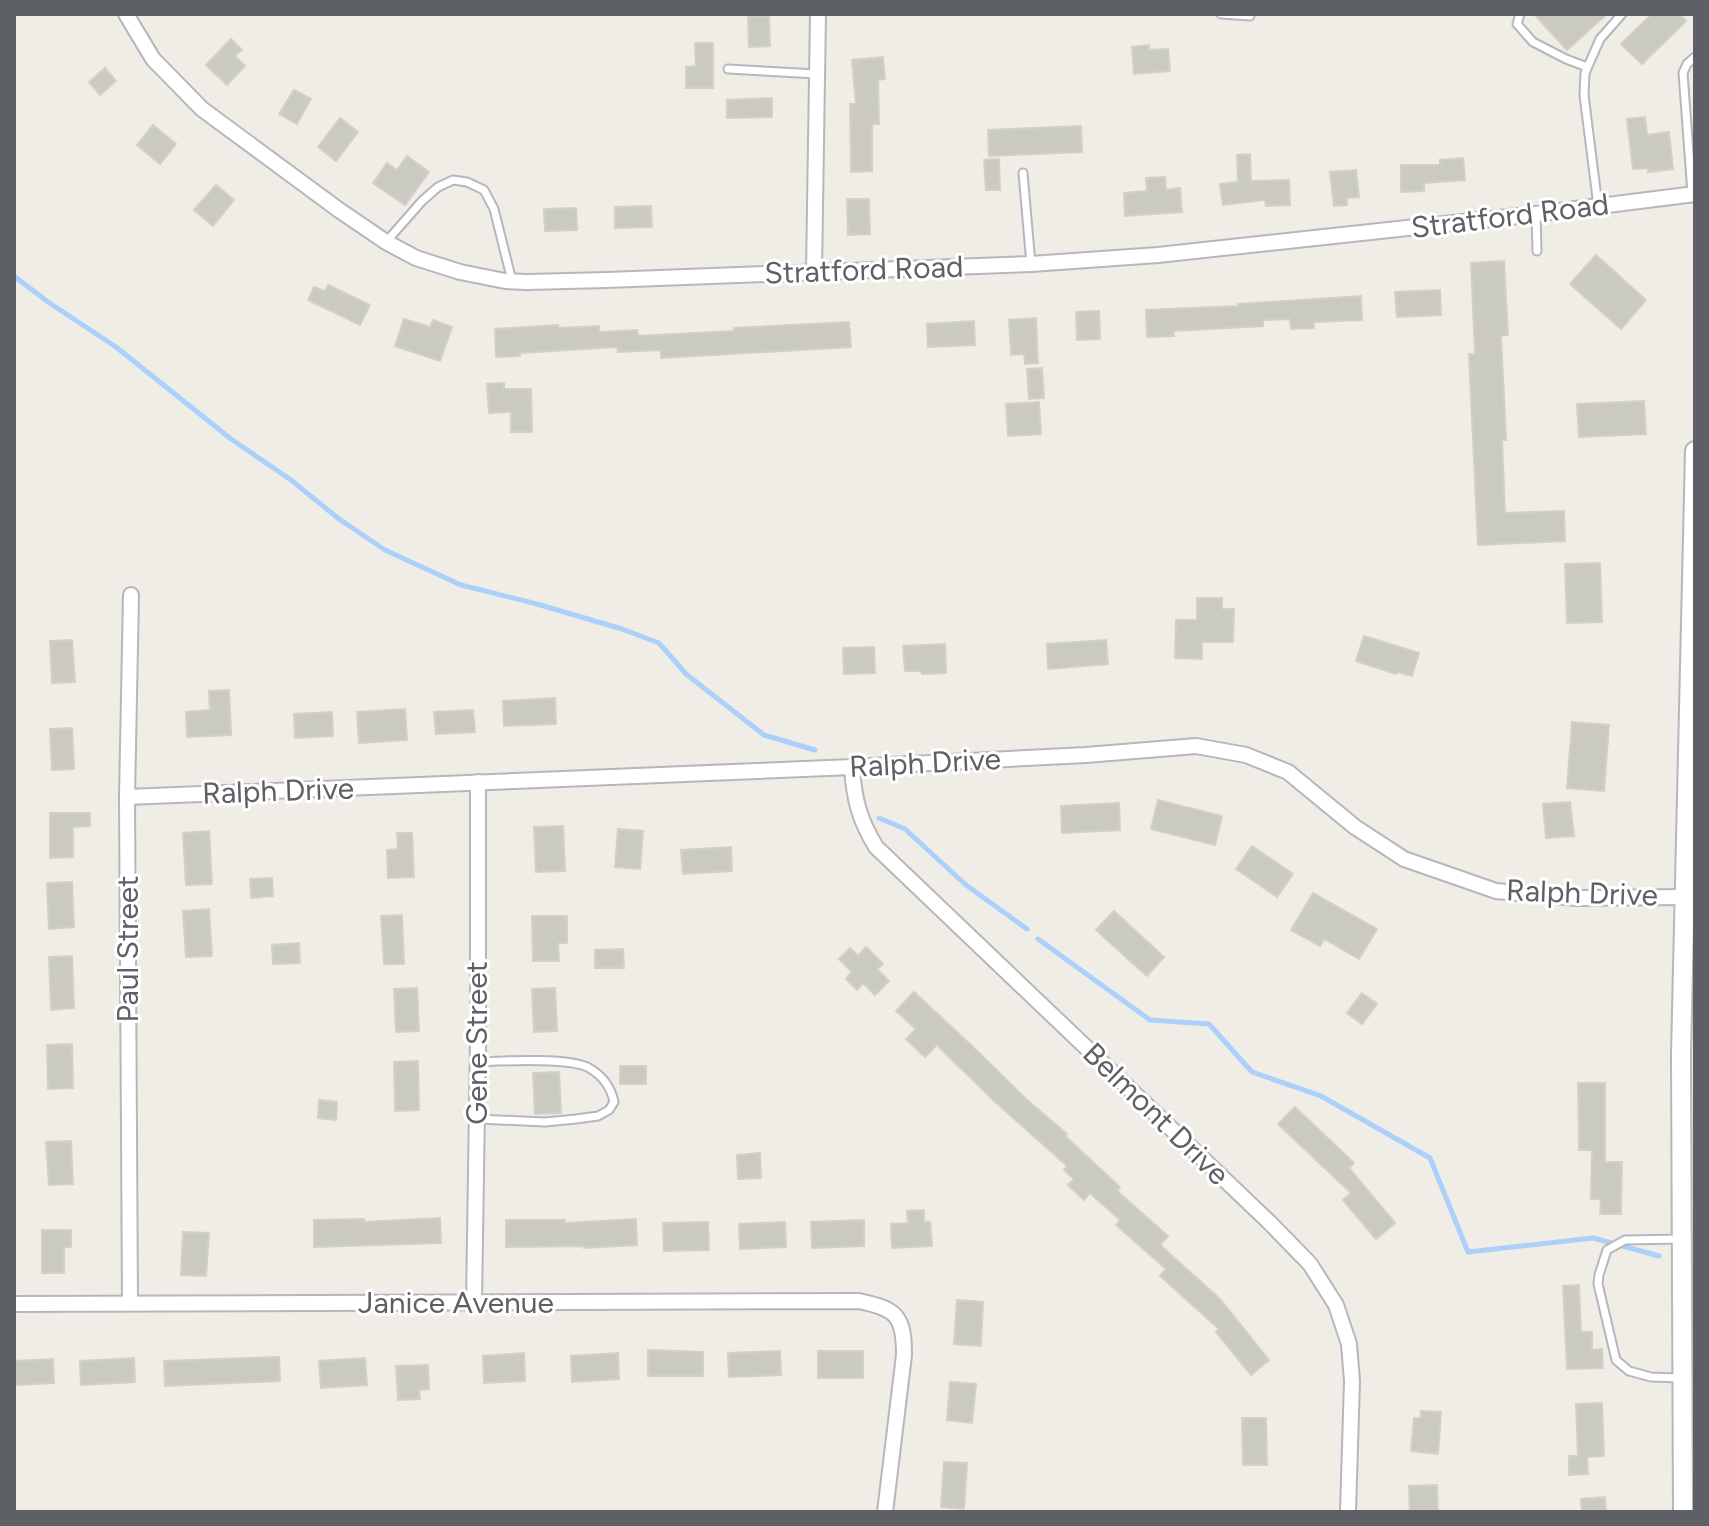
<svg xmlns="http://www.w3.org/2000/svg" width="1709" height="1526" font-family="Figtree,sans-serif">
<style>
.lines{fill:none;stroke-linecap:round;stroke-linejoin:round}
.stream{stroke:#abd0fa;stroke-width:5}
.building{fill:#cac9c2;stroke:#d3d0c4;stroke-width:2}
.service-casing{stroke:#b6b7bc;stroke-width:11}
.minor-casing{stroke:#b6b7bc;stroke-width:18}
.tertiary-casing{stroke:#b6b7bc;stroke-width:22}
.service{stroke:#fff;stroke-width:7}
.minor{stroke:#fff;stroke-width:14}
.tertiary{stroke:#fff;stroke-width:18}
.labels{text-anchor:middle;stroke-width:6;stroke-linejoin:round;paint-order:stroke}
.street-label{font-size:30px;fill:#5d6065;stroke:#fff}
</style>
<rect width="100%" height="100%" fill="#efede6"/>
<g class="lines">
<!-- stream -->
<g class="stream">
<polyline points="14,276 48,302 116,347 231,439 291,480 339,519 385,550 461,585 537,604 622,629 659,643 686,674 764,735 815,750"/>
<polyline points="879,818 905,829 966,885 1027,929"/>
<polyline points="1038,939 1150,1020 1209,1024 1252,1072 1321,1096 1430,1158 1468,1252 1593,1238 1659,1256"/>
</g>
</g>
<!-- building -->
<g class="building">
<polygon points="1534,14 1607,14 1567,50"/>
<polygon points="1652,14 1679,14 1686,21 1642,64 1621,44"/>
<polygon points="769,16 770,46 749,47 748,17"/>
<polygon points="231,39 242,50 235,56 245,66 227,85 206,65"/>
<polygon points="695,43 713,43 713,88 686,88 686,67 696,66"/>
<polygon points="1149,45 1149,50 1168,49 1170,71 1134,74 1132,47"/>
<polygon points="883,57 885,79 878,80 879,124 872,124 872,171 851,172 850,104 856,104 852,60"/>
<polygon points="105,68 116,81 100,95 89,82"/>
<polygon points="294,90 311,99 297,124 279,114"/>
<polygon points="772,98 772,117 727,118 727,100"/>
<polygon points="1645,117 1647,135 1669,132 1673,169 1648,172 1648,168 1633,169 1627,119"/>
<polygon points="340,118 358,132 336,161 318,147"/>
<polygon points="153,125 176,144 160,164 137,145"/>
<polygon points="1081,126 1082,152 989,156 988,130"/>
<polygon points="1250,154 1251,181 1289,180 1290,205 1266,206 1265,200 1223,205 1220,184 1238,182 1237,155"/>
<polygon points="407,156 429,172 405,205 373,183 387,163 397,170"/>
<polygon points="1463,158 1465,180 1424,183 1424,191 1401,192 1401,165 1440,165 1440,160"/>
<polygon points="999,159 1000,190 986,190 984,160"/>
<polygon points="1356,170 1359,197 1347,198 1347,205 1334,206 1330,172"/>
<polygon points="1165,177 1166,190 1180,188 1182,212 1125,216 1124,193 1147,191 1146,178"/>
<polygon points="216,185 234,200 213,226 194,210"/>
<polygon points="847,199 869,199 870,234 848,235"/>
<polygon points="651,206 652,227 615,228 615,207"/>
<polygon points="576,208 577,230 545,231 544,209"/>
<polygon points="1596,255 1646,300 1621,329 1570,284"/>
<polygon points="1504,261 1508,335 1501,336 1506,440 1502,440 1505,513 1564,511 1565,541 1478,545 1469,354 1475,354 1471,263"/>
<polygon points="328,285 370,305 360,325 308,300 314,287 325,291"/>
<polygon points="1440,290 1441,315 1397,317 1395,292"/>
<polygon points="1361,296 1362,320 1314,322 1314,328 1291,329 1290,319 1263,320 1263,326 1173,331 1174,336 1147,337 1146,310 1238,306 1238,304"/>
<polygon points="1099,311 1100,339 1077,340 1076,312"/>
<polygon points="1036,318 1038,363 1025,364 1024,354 1011,355 1009,320"/>
<polygon points="404,319 430,327 433,320 452,327 440,361 395,346"/>
<polygon points="974,321 975,345 928,347 927,324"/>
<polygon points="849,322 851,347 661,358 661,350 618,352 617,347 520,353 520,356 496,357 495,329 558,325 559,328 599,326 599,332 637,330 638,336 734,331 734,328"/>
<polygon points="1042,368 1044,398 1029,399 1027,369"/>
<polygon points="504,383 504,389 531,389 532,432 511,432 511,412 489,413 487,384"/>
<polygon points="1644,401 1646,434 1579,437 1577,404"/>
<polygon points="1039,402 1041,434 1008,436 1006,404"/>
<polygon points="1600,563 1602,622 1567,623 1565,564"/>
<polygon points="1197,598 1222,598 1222,609 1234,609 1233,642 1202,642 1202,659 1175,658 1176,620 1197,620"/>
<polygon points="1364,636 1419,653 1412,676 1397,672 1396,674 1356,661"/>
<polygon points="72,640 75,682 52,683 50,641"/>
<polygon points="1106,640 1108,664 1048,669 1047,644"/>
<polygon points="945,644 946,673 922,674 921,671 905,671 903,646"/>
<polygon points="874,647 875,673 844,674 843,648"/>
<polygon points="229,690 231,735 187,737 186,712 210,710 209,691"/>
<polygon points="555,698 556,724 504,726 503,701"/>
<polygon points="405,709 407,740 359,743 357,712"/>
<polygon points="473,710 475,732 436,734 434,712"/>
<polygon points="332,712 333,736 295,738 294,714"/>
<polygon points="1572,722 1609,725 1604,791 1567,788"/>
<polygon points="72,728 74,769 52,770 50,729"/>
<polygon points="1158,800 1222,816 1215,845 1151,829"/>
<polygon points="1570,802 1574,836 1546,838 1543,804"/>
<polygon points="1119,803 1120,830 1062,833 1061,806"/>
<polygon points="50,813 90,813 90,826 73,827 73,857 50,858"/>
<polygon points="563,826 565,871 536,872 534,827"/>
<polygon points="618,829 643,831 640,869 615,867"/>
<polygon points="209,831 212,884 186,885 183,833"/>
<polygon points="397,833 412,833 414,877 388,878 387,850 398,849"/>
<polygon points="1252,846 1293,874 1277,897 1236,869"/>
<polygon points="731,847 732,871 683,874 681,850"/>
<polygon points="272,878 273,896 251,898 250,879"/>
<polygon points="72,882 74,927 49,929 47,883"/>
<polygon points="1313,893 1377,929 1359,959 1324,939 1320,946 1291,930"/>
<polygon points="209,909 212,956 186,957 183,911"/>
<polygon points="1114,911 1164,957 1147,976 1096,930"/>
<polygon points="402,915 404,964 384,964 381,916"/>
<polygon points="532,916 567,916 567,943 558,943 559,961 533,961"/>
<polygon points="299,943 300,963 273,964 272,945"/>
<polygon points="866,947 883,964 877,969 889,981 875,995 863,983 857,990 846,979 852,972 839,959 850,948 858,956"/>
<polygon points="623,949 624,968 595,968 595,950"/>
<polygon points="72,956 74,1008 51,1010 49,957"/>
<polygon points="417,988 419,1031 396,1032 394,989"/>
<polygon points="555,988 557,1031 534,1032 532,989"/>
<polygon points="914,992 970,1044 1026,1099 1067,1134 1065,1136 1120,1187 1117,1191 1168,1236 1160,1245 1220,1299 1269,1360 1251,1375 1216,1332 1219,1329 1160,1276 1166,1269 1116,1225 1120,1220 1090,1193 1084,1200 1068,1185 1074,1179 1064,1170 1067,1166 992,1099 937,1045 925,1057 906,1039 916,1029 896,1011"/>
<polygon points="1362,993 1377,1004 1362,1024 1347,1013"/>
<polygon points="72,1044 73,1088 48,1089 47,1045"/>
<polygon points="418,1061 419,1110 395,1111 394,1062"/>
<rect x="620" y="1066" width="26" height="18"/>
<polygon points="559,1072 561,1113 535,1114 533,1073"/>
<polygon points="1578,1083 1605,1083 1605,1162 1622,1162 1621,1214 1600,1214 1601,1199 1591,1199 1592,1150 1579,1150"/>
<polygon points="319,1100 337,1102 336,1120 318,1118"/>
<polygon points="1295,1107 1354,1163 1349,1168 1395,1223 1376,1239 1343,1200 1351,1193 1278,1124"/>
<polygon points="71,1141 73,1184 49,1185 46,1142"/>
<polygon points="760,1153 761,1178 738,1179 737,1155"/>
<polygon points="924,1210 924,1222 930,1222 932,1246 892,1248 891,1224 908,1223 907,1211"/>
<polygon points="440,1218 441,1243 314,1247 314,1220 364,1219 364,1222"/>
<polygon points="636,1219 637,1245 584,1248 584,1246 506,1247 506,1220 565,1220 565,1223"/>
<polygon points="864,1220 864,1246 812,1248 811,1222"/>
<polygon points="708,1222 709,1250 664,1251 663,1223"/>
<polygon points="785,1222 786,1247 740,1249 739,1224"/>
<polygon points="42,1230 71,1230 71,1247 64,1247 64,1273 42,1273"/>
<polygon points="183,1232 209,1233 206,1276 181,1275"/>
<polygon points="1579,1285 1581,1332 1592,1332 1592,1350 1602,1349 1603,1368 1567,1369 1563,1286"/>
<polygon points="957,1300 983,1302 981,1346 954,1344"/>
<polygon points="648,1350 703,1352 703,1376 648,1376"/>
<polygon points="780,1351 781,1375 729,1377 728,1353"/>
<rect x="818" y="1351" width="45" height="27"/>
<polygon points="524,1353 525,1381 484,1383 483,1356"/>
<polygon points="618,1353 619,1379 572,1382 571,1356"/>
<polygon points="279,1357 280,1381 165,1386 164,1361"/>
<polygon points="134,1358 135,1382 81,1385 80,1361"/>
<polygon points="365,1358 367,1385 321,1388 319,1361"/>
<polygon points="53,1359 54,1383 14,1385 14,1361"/>
<polygon points="428,1365 429,1389 419,1390 420,1399 398,1400 396,1366"/>
<polygon points="950,1382 976,1384 972,1423 947,1420"/>
<polygon points="1602,1403 1604,1456 1587,1457 1588,1474 1569,1475 1569,1456 1578,1456 1576,1404"/>
<polygon points="1421,1411 1441,1412 1438,1454 1411,1451 1414,1418 1421,1418"/>
<polygon points="1242,1418 1266,1418 1267,1465 1243,1465"/>
<polygon points="944,1462 967,1463 964,1509 941,1507"/>
<polygon points="1437,1485 1438,1512 1410,1512 1409,1486"/>
<polygon points="1605,1497 1606,1512 1582,1512 1581,1499"/>
</g>
<g class="lines">
<!-- service casing -->
<g class="service-casing">
<g id="service">
<polyline points="1221,14 1250,16"/>
<polyline points="1520,14 1517,24 1533,42 1566,59 1587,67"/>
<polyline points="728,69 817,74"/>
<polyline points="1023,173 1031,264"/>
<polyline points="1692,193 1683,73 1687,64 1695,57"/>
<polyline points="1598,206 1584,95 1585,73 1600,39 1622,14"/>
<polyline points="1536,214 1537,251"/>
<polyline points="386,242 422,201 438,187 453,180 467,182 484,190 494,209 512,281"/>
<path d="M477,1119L545,1122L576,1119L598,1116L609,1110L614,1102C611,1087 603,1076 589,1068C570,1057 502,1061 478,1062"/>
<polyline points="1679,1378 1651,1377 1629,1371 1616,1360 1598,1284 1599,1275 1607,1250 1625,1240 1682,1239"/>
</g>
</g>
<!-- minor casing -->
<g class="minor-casing">
<g id="minor">
<polyline points="126,14 153,59 202,109 339,210 386,242 416,258 460,272 505,281 527,282 607,280 1031,264 1158,255 1536,214 1695,194"/>
<polyline points="814,272 818,14"/>
<path d="M852,767C854,799 859,819 876,847L1268,1221L1310,1264L1336,1305L1349,1344L1352,1381L1348,1512"/>
<polyline points="127,797 852,767 1086,755 1196,746 1246,755 1288,772 1355,827 1404,859 1496,891 1576,898 1684,897"/>
<polyline points="130,1303 127,797 131,595"/>
<polyline points="474,1303 478,1042 478,782"/>
<path d="M14,1304L859,1301C897,1309 904,1316 904,1355L885,1512"/>
</g>
</g>
<!-- tertiary casing -->
<g class="tertiary-casing">
<polyline id="tertiary" points="1683,1512 1681,1055 1695,451"/>
</g>
<!-- service -->
<use href="#service" class="service"/>
<!-- minor -->
<use href="#minor" class="minor"/>
<!-- tertiary -->
<use href="#tertiary" class="tertiary"/>
</g>
<g class="labels">
<!-- street labels -->
<g class="street-label">
<text transform="translate(1510 216) rotate(-7)" y="10">Stratford Road</text>
<text transform="translate(864 270) rotate(-2)" y="10">Stratford Road</text>
<text transform="translate(925 763) rotate(-3)" y="10">Ralph Drive</text>
<text transform="translate(278 791) rotate(-2)" y="10">Ralph Drive</text>
<text transform="translate(1582 893) rotate(2)" y="10">Ralph Drive</text>
<text transform="translate(128 949) rotate(-90)" y="10">Paul Street</text>
<text transform="translate(477 1043) rotate(-90)" y="10">Gene Street</text>
<text transform="translate(1156 1114) rotate(44)" y="10">Belmont Drive</text>
<text x="456" y="1313">Janice Avenue</text>
</g>
</g>
<!-- border -->
<rect width="1709" height="1526" fill="none" stroke="#5d6065" stroke-width="32"/>
</svg>
